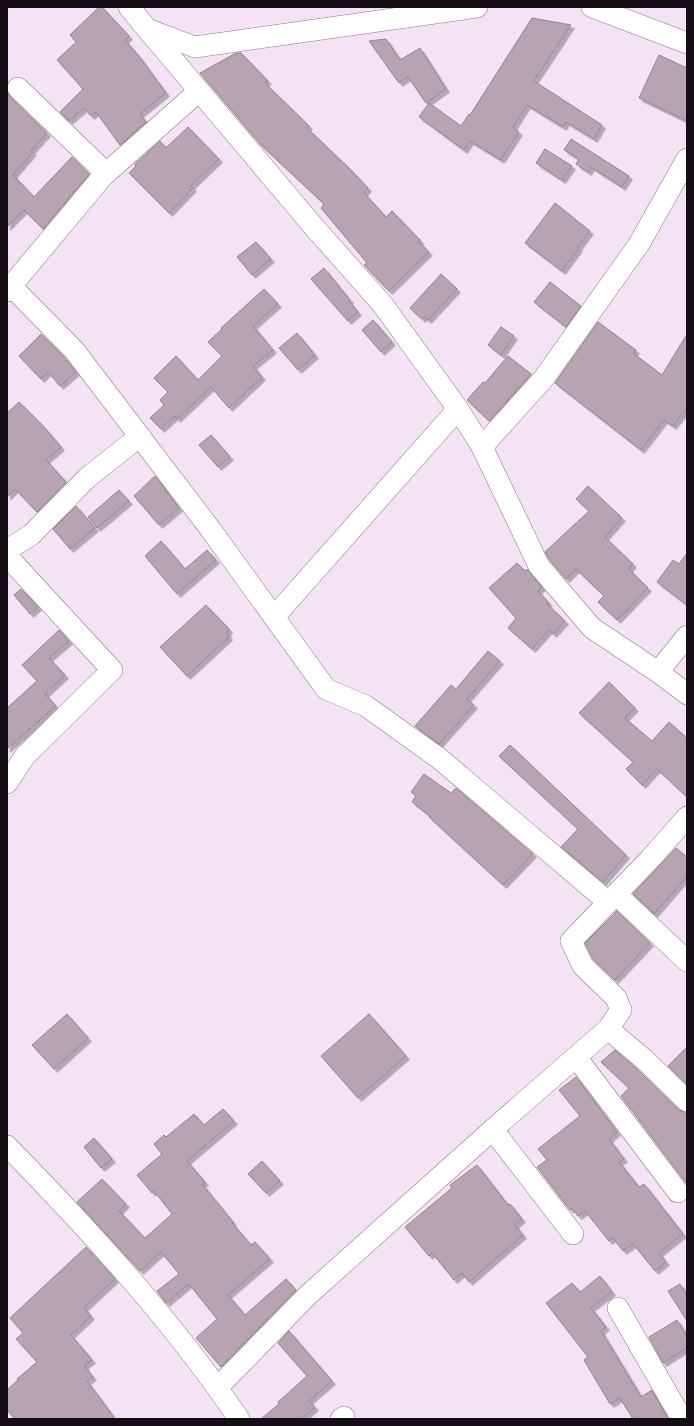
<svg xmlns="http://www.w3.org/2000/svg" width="694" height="1426" font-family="'Source Sans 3',sans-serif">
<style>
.building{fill:#b8a3b0;stroke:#97828f;filter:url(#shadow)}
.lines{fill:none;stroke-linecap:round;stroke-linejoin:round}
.minor-casing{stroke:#877888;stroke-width:22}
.minor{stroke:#fff;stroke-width:21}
</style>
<defs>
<filter id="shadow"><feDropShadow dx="3.5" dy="3.5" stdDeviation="0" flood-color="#0004"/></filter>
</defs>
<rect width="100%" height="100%" fill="#f4e3f5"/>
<!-- building -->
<g class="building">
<polygon points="99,7 102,7 129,36 125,40 138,55 166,93 140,114 146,122 120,145 96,112 91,116 84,108 69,121 60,112 83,89 57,60 76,42 70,35"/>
<polygon points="532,18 571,25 534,81 602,125 594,139 566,122 563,127 527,105 513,127 519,132 501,160 470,141 464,150 419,117 429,103 461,126 469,114 470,115"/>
<polygon points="386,39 400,60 420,48 446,89 426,103 408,77 399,83 369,41"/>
<polygon points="236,53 241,53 268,81 265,83 309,126 307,128 350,169 368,188 364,193 386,217 392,211 420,240 419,242 429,252 389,291 364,265 367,263 321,208 324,204 260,144 200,73"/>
<polygon points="659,55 687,68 687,121 639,98"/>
<polygon points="7,92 10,97 47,133 31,151 33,152 13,175 34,197 72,157 89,174 43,229 24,210 7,227"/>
<polygon points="188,127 219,159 191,186 193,188 169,213 129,173 136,166 135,164 160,141 166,148"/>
<polygon points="571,139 629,176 622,187 591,167 588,172 576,164 579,159 564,150"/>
<polygon points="545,149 572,166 562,180 536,163"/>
<polygon points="555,203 590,231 578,247 579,248 562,271 525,243"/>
<polygon points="256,242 271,259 252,275 237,257"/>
<polygon points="324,268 350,300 349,301 358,312 348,321 311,279"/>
<polygon points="441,274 457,289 428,320 424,317 422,319 410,308"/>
<polygon points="550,282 581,306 566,327 534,302"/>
<polygon points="264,289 278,304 253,326 273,350 253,366 262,377 229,408 211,387 177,419 175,416 161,429 150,418 164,405 160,400 168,392 154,378 176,356 198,380 222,356 208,342 222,329 221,328"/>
<polygon points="373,320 392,342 381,352 362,330"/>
<polygon points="598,322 636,350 633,353 662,375 687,334 687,408 673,426 664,420 641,450 555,383"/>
<polygon points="501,327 514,336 501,355 488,345"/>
<polygon points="297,333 315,355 298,370 279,348"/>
<polygon points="41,334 63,356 76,372 60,386 48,372 41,379 19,356"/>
<polygon points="508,356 531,374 489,421 467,400 483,382 485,383"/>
<polygon points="19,402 44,427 61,447 46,460 66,482 37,512 15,489 7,497 7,413"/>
<polygon points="211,435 230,457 218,467 199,445"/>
<polygon points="155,476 179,508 159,525 134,496"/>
<polygon points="588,486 622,518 605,537 633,564 629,569 648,588 617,620 598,602 604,596 576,569 566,579 549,559 545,552 589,511 576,499"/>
<polygon points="119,490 129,501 97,528 88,517"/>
<polygon points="76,506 95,528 70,549 53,529"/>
<polygon points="161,541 185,569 207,550 216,560 177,594 145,556"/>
<polygon points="687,553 687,605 657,582 673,560 679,564"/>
<polygon points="517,563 525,571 527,569 542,587 538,591 549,603 547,604 565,621 553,634 549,630 532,649 508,628 516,618 489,588"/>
<polygon points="21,589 38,607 30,614 14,595"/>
<polygon points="206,605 229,629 227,634 229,637 187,676 160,647"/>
<polygon points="59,630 69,641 49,658 65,675 45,694 56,706 7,749 7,708 37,681 22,665"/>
<polygon points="488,651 500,661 467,699 474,705 439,744 415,726 451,685 456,689"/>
<polygon points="609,682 635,708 625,718 652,741 669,722 687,738 687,797 657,769 642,785 626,769 633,762 579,713"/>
<polygon points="510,745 626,855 603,882 561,847 578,829 499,756"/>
<polygon points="424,774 451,793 456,788 533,854 503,885 429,817 430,816 412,802 416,796 411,792"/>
<polygon points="676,848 687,857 687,876 654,914 633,894"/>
<polygon points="617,911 650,943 615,980 593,959 585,943"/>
<polygon points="67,1014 88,1038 54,1069 32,1045"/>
<polygon points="369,1014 406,1056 358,1098 321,1056"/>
<polygon points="687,1047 687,1084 668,1066"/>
<polygon points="615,1050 637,1069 679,1110 687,1113 687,1184 621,1096 629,1088 601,1062"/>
<polygon points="576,1077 617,1132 609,1139 624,1159 619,1162 639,1187 644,1184 683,1234 659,1253 666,1262 655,1271 633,1244 623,1251 613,1238 609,1241 585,1211 578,1216 572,1208 570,1210 537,1167 547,1160 538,1149 580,1116 559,1090"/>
<polygon points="223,1109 234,1121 187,1161 205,1182 202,1184 233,1222 232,1223 251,1245 255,1242 270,1259 228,1295 245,1315 286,1279 296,1290 221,1367 196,1338 217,1319 189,1284 166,1303 157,1291 179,1274 161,1252 140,1271 77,1202 102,1179 126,1204 119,1211 145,1238 172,1214 154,1191 152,1193 137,1175 162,1154 154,1144 164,1135 166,1137 194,1114 204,1125"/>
<polygon points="94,1138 112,1159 101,1168 84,1147"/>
<polygon points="262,1161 280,1181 266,1193 248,1174"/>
<polygon points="477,1165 508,1205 510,1204 522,1219 515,1225 523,1235 469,1282 462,1273 454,1280 432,1253 429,1256 405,1227 452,1188 450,1185"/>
<polygon points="86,1247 115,1279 84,1308 91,1316 71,1335 92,1360 85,1365 86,1366 85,1367 93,1377 87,1381 115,1419 15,1419 7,1410 7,1390 18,1380 17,1379 37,1362 16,1339 23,1333 10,1318"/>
<polygon points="600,1276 612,1292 591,1308 606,1327 601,1331 641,1397 652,1390 668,1419 633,1419 620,1398 610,1404 584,1360 588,1357 546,1303 572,1283 580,1292"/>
<polygon points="680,1284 687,1295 687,1321 668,1291"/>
<polygon points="677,1320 687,1336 687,1348 663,1363 649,1337"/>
<polygon points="289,1331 332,1381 309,1401 315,1407 302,1419 261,1419 279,1404 278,1402 307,1376 278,1343"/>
</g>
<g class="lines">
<!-- minor casing -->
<g class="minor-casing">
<g id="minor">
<polyline points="129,7 147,29 195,47 477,7"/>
<polyline points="592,7 687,43"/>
<polyline points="147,29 314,227 383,305 458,409 482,447 539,566 592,628 658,672 687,694"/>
<polyline points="18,88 106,173"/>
<polyline points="11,286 74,350 211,530 326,689 366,706 440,759 608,902"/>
<polyline points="7,291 103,176 199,91"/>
<polyline points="482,447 544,378 639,244 687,159"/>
<polyline points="7,550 31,535 87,478 140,436"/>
<polyline points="7,556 112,670 25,756 7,783"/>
<polyline points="274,617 458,409"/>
<polyline points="658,672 687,636"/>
<polyline points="616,894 687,961"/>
<polyline points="608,1029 645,1060 687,1101"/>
<polyline points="576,1057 678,1192"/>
<polyline points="493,1130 573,1234"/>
<path d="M7,1146C91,1232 172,1320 239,1419"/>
<polyline points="618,1308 682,1419"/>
<polyline points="218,1387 308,1295 500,1123 608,1029 621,1010 616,998 583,966 571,941 650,859 687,817"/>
<polyline points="341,1419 344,1417"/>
</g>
</g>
<!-- minor -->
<use href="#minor" class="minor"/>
</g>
<!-- border -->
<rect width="694" height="1426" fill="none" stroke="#150f15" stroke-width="16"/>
</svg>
